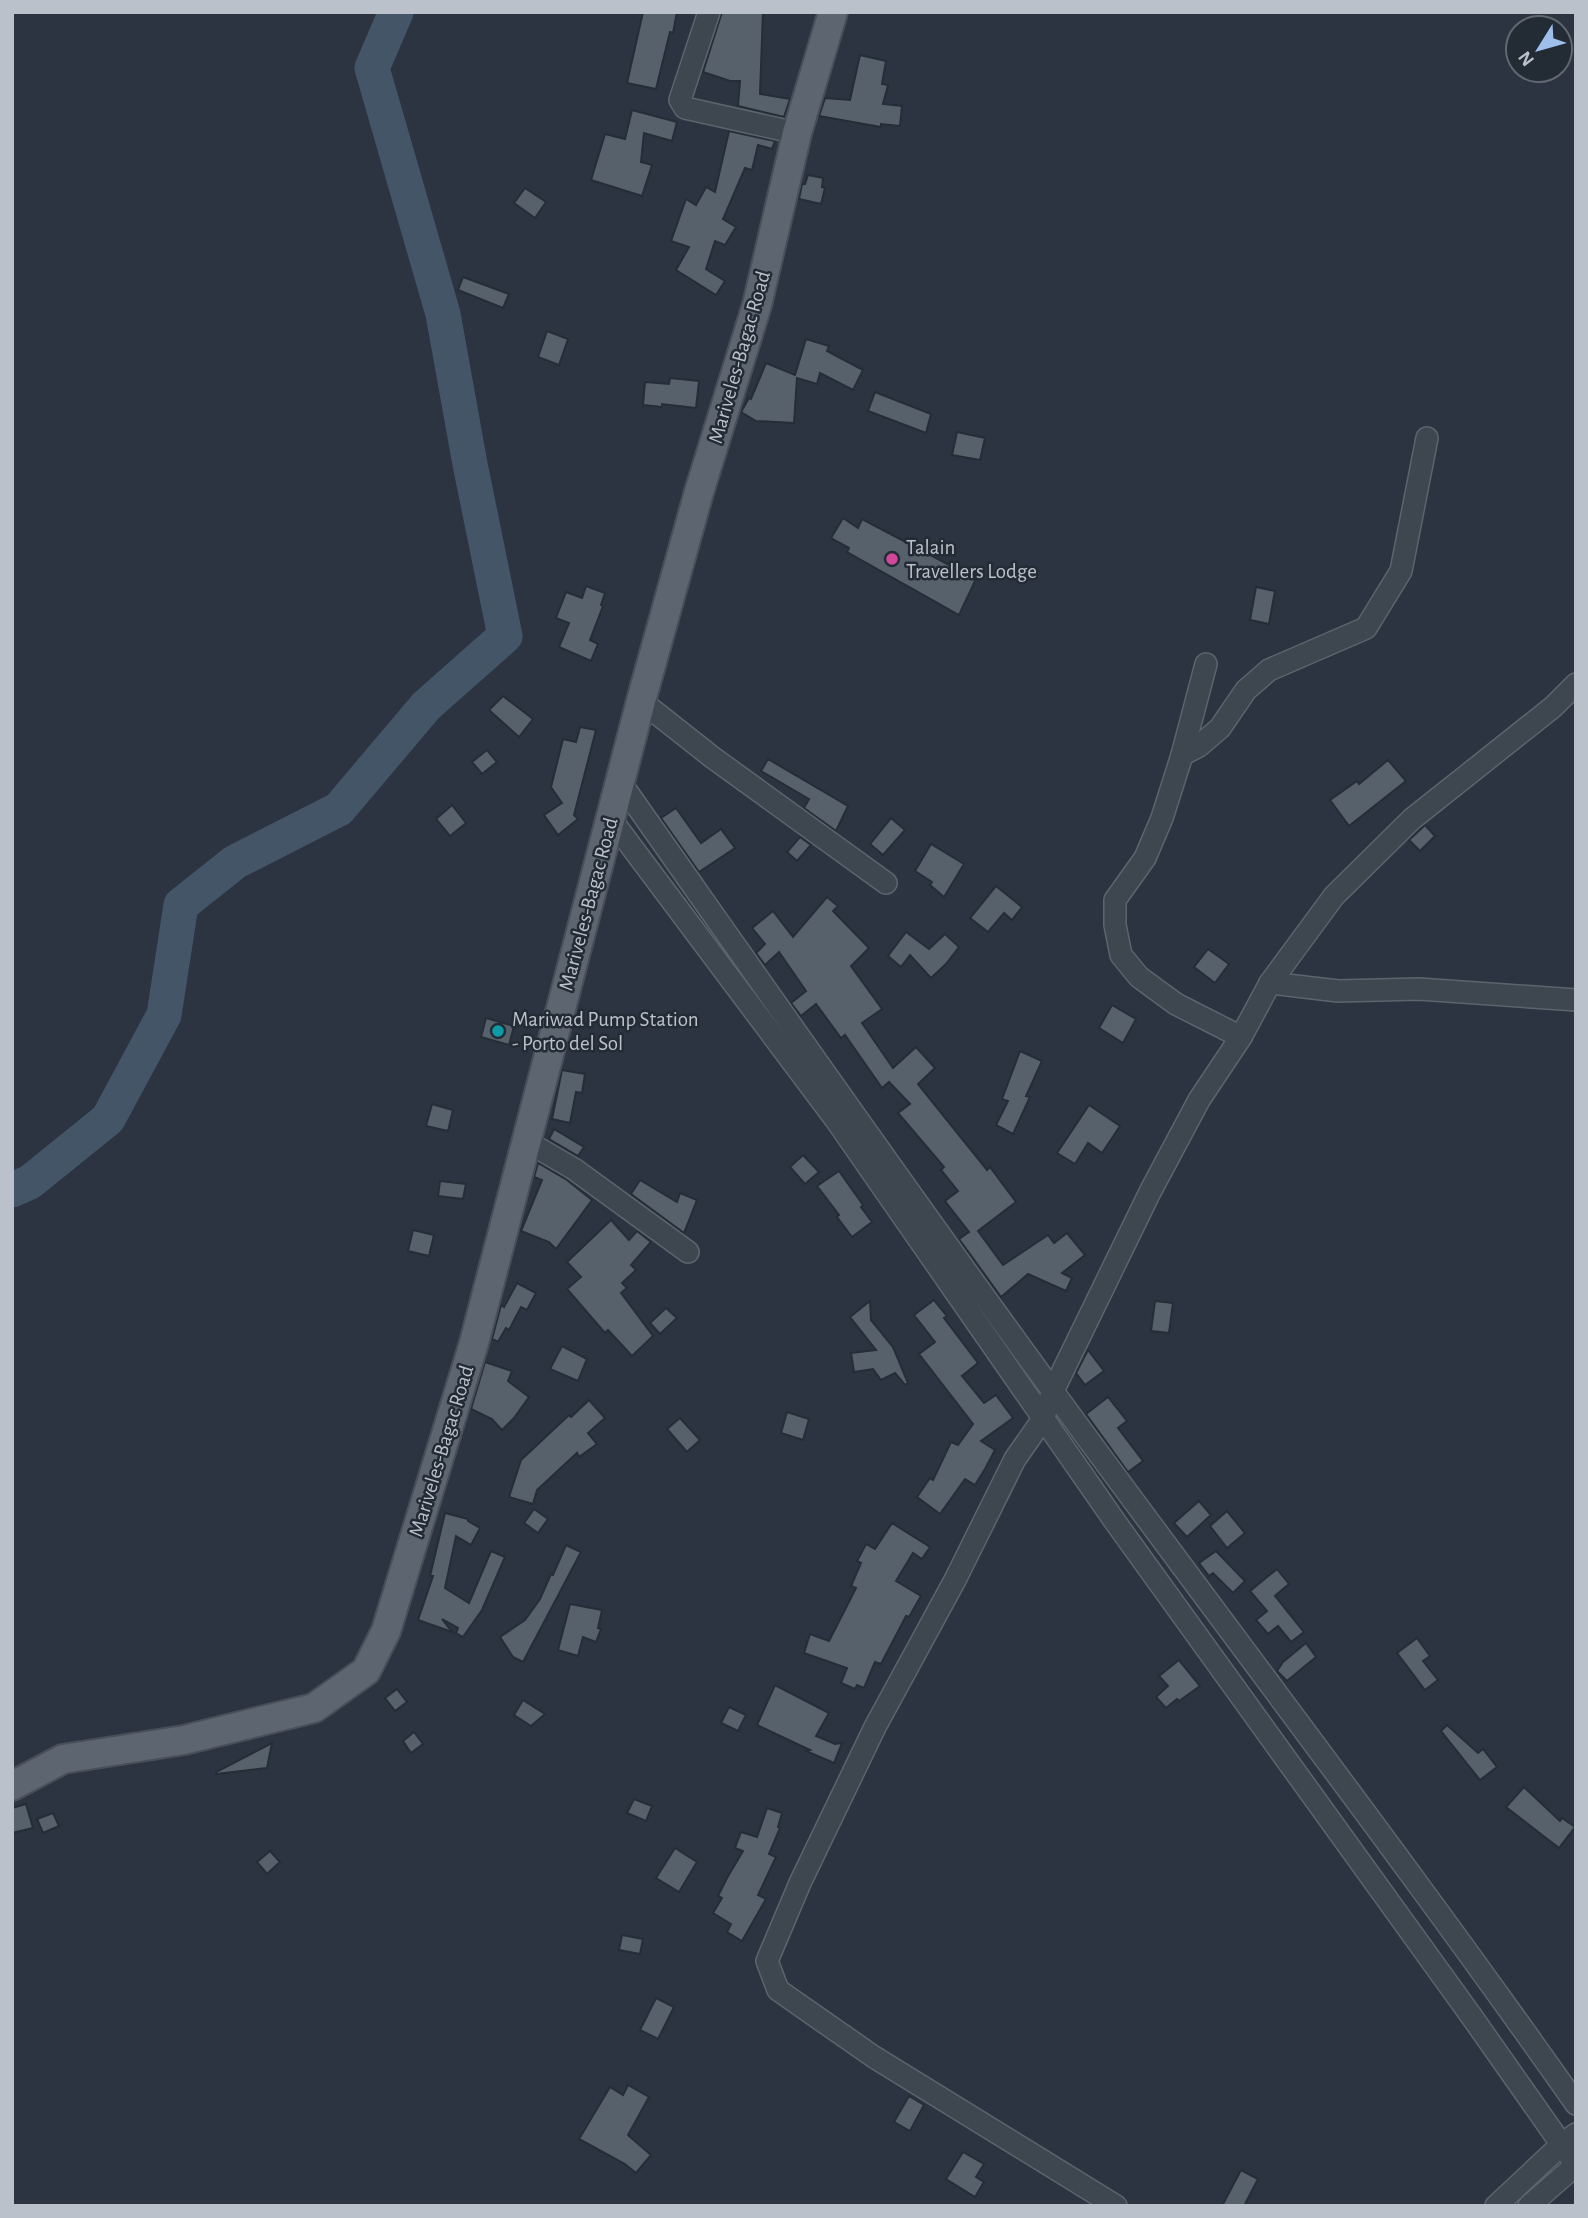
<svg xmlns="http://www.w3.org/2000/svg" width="1588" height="2218" font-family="'Alegreya Sans',sans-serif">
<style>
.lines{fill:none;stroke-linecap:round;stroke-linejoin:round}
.river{stroke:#445568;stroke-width:35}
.building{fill:#56616c;stroke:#252d37;stroke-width:2}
.minor-casing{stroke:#5c646d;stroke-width:24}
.major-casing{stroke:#484f59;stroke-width:32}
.minor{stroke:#3e4650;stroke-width:21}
.major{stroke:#5d6570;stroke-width:28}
.hotel-dot{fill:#d1479c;stroke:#232b35;stroke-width:2.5}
.culture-dot{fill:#0f9aa8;stroke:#232b35;stroke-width:2.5}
.labels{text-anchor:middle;stroke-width:5;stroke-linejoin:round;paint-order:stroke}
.street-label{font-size:21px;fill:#bbc1ca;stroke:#232b35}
.poi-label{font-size:21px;fill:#bbc1ca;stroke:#232b35;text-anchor:start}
</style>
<rect width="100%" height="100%" fill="#2b3440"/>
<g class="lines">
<!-- river -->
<polyline class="river" points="12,1190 30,1182 108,1119 164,1015 181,905 235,862 339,809 426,706 505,636 470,464 443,314 372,68 396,12"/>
</g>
<!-- building -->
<g class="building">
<polygon points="643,12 677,12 673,33 670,32 656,89 627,83"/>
<polygon points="722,12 763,12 760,94 790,99 784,117 738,106 740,81 730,81 703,72"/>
<polygon points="860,55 886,61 882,84 888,85 883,104 902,106 900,126 881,124 881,127 819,116 825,98 850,100"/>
<polygon points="632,110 677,122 672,141 644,133 641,162 652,165 642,196 591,180 605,134 625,139"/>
<polygon points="729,131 775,141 772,149 758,145 752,170 745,168 723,219 736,227 725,245 715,241 706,269 725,281 716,295 676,270 689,247 671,241 686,199 696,205 706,187 715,192"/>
<polygon points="808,175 823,178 822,187 825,188 821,204 799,199 802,184 805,184"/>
<polygon points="525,188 546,202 535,218 514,203"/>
<polygon points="463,277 509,294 503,308 458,290"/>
<polygon points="547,331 568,339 559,365 538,357"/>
<polygon points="806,339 829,346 827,351 863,370 853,390 820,373 817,384 797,378 794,423 756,421 741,412 749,398 751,399 766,363 795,375"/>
<polygon points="670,378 699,381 696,408 662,404 662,407 643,405 645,382 669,384"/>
<polygon points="875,392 931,414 926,433 868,411"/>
<polygon points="957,432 985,438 980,460 952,455"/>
<polygon points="843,518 858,528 862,519 976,579 959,615 847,552 849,548 831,538"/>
<polygon points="586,586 605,593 601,605 603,606 590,640 598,644 591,661 559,647 569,623 556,618 566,592 582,598"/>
<polygon points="1256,587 1275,591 1269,624 1250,620"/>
<polygon points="503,696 533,719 519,737 489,710"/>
<polygon points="580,727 596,730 574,815 578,819 558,835 544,815 562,803 551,787 563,739 576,742"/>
<polygon points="487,750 497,762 482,774 472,762"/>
<polygon points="768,759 848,806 836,831 804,808 809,799 761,771"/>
<polygon points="1388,760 1406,781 1349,826 1330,800 1357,781 1359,784"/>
<polygon points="452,805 466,823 450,836 436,819"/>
<polygon points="676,808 701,843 721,829 735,848 699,872 661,818"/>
<polygon points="891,818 905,830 883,855 870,844"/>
<polygon points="1425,825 1435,836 1420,851 1409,840"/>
<polygon points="800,837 811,845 797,861 787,852"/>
<polygon points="931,844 964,864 944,897 930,885 932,882 915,871"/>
<polygon points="996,886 1022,907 1012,920 1004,913 988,932 970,918"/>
<polygon points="827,897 838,906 833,911 869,948 851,966 882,1009 862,1023 893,1068 916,1047 935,1068 918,1084 987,1170 990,1167 1016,1202 978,1231 1003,1265 1048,1235 1054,1243 1067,1233 1085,1255 1062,1273 1072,1278 1066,1291 1028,1274 1001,1297 959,1239 969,1232 945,1201 958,1191 941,1170 944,1167 898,1113 910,1104 889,1082 882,1088 845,1035 841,1038 816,1004 801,1016 791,1003 806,991 779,952 765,965 756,953 765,944 752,928 773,911 793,937"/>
<polygon points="906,932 929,949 945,934 959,947 946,964 931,978 910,955 901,967 888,956"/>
<polygon points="1208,949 1229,964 1215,983 1194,967"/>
<polygon points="1112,1005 1136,1019 1123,1043 1099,1028"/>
<polygon points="486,1018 514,1026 509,1045 481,1037"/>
<polygon points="1020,1051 1042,1061 1026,1096 1030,1097 1013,1134 996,1125 1008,1101 1002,1099"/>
<polygon points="562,1070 585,1074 582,1093 576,1092 570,1123 552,1119"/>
<polygon points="432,1104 453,1110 448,1131 426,1126"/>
<polygon points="1089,1105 1120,1126 1102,1153 1088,1143 1075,1164 1057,1153"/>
<polygon points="554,1129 584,1147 578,1156 549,1139"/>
<polygon points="803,1155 819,1172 805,1184 790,1167"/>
<polygon points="538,1163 567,1180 592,1200 556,1249 549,1242 521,1231 542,1180 534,1177"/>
<polygon points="839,1171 863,1205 861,1207 872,1222 852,1237 837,1217 839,1215 817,1186"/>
<polygon points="640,1180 677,1202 680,1193 697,1200 684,1233 631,1194"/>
<polygon points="440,1181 466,1184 463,1199 438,1196"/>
<polygon points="611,1220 629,1240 637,1231 651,1242 631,1265 636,1270 622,1283 627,1288 621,1293 653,1336 632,1356 608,1330 605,1333 567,1289 581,1277 567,1262"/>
<polygon points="413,1230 434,1235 429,1256 408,1251"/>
<polygon points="517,1283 536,1293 527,1310 521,1307 509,1330 506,1328 498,1342 492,1339 501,1305 504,1307"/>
<polygon points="934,1300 947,1316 944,1318 978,1363 962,1376 984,1403 996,1395 1013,1418 981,1441 995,1450 985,1469 975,1485 965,1479 940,1514 917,1497 930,1478 933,1480 951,1442 958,1445 973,1424 919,1354 935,1342 914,1315"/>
<polygon points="870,1301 871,1320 893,1347 908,1383 905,1385 895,1373 881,1380 873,1369 854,1372 851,1353 876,1350 850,1317"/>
<polygon points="1155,1301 1173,1303 1169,1333 1151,1331"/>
<polygon points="666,1308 677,1318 660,1334 650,1323"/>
<polygon points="562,1346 587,1359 578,1381 550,1369"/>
<polygon points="1088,1350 1104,1371 1085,1385 1076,1373"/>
<polygon points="485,1362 512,1371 508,1381 529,1397 514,1418 502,1430 492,1419 471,1409"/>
<polygon points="1108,1397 1127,1421 1118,1428 1143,1461 1128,1472 1086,1414"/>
<polygon points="589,1400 605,1418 588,1433 597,1444 579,1457 577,1453 537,1490 533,1504 509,1497 521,1460 569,1415 571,1417"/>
<polygon points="787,1412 809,1419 803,1440 781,1433"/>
<polygon points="680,1418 700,1440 687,1452 667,1429"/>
<polygon points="1199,1501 1211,1515 1187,1537 1174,1523"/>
<polygon points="534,1509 548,1519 538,1533 524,1523"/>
<polygon points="1227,1511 1245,1533 1227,1548 1210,1526"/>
<polygon points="445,1513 468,1519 468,1521 480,1528 471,1545 456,1536 445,1588 469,1603 491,1551 505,1557 482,1610 463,1637 456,1633 458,1628 442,1619 452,1632 418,1620 433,1576 430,1576"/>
<polygon points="892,1523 930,1547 922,1559 913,1553 896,1581 921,1596 909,1617 906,1616 881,1664 875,1662 864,1688 857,1685 855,1689 841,1683 847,1668 804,1653 810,1634 829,1641 856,1588 851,1586 861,1563 857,1561 866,1544 875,1549"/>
<polygon points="566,1545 581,1552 523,1662 513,1657 500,1637 525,1620 540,1599 551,1574 553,1575"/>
<polygon points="1216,1551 1245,1581 1233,1593 1213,1573 1209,1576 1199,1563"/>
<polygon points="1277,1569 1289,1584 1275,1596 1304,1632 1291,1642 1278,1626 1268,1634 1256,1620 1267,1611 1250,1591"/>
<polygon points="570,1604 602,1610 598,1628 601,1629 596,1642 583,1637 578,1656 558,1650"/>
<polygon points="1417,1638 1430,1656 1423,1661 1438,1680 1425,1690 1397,1653"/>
<polygon points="1306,1643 1316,1657 1287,1681 1277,1671 1283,1662"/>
<polygon points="1179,1660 1200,1686 1179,1701 1177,1699 1166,1708 1156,1697 1168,1686 1159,1676"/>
<polygon points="775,1685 829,1713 816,1736 835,1744 842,1743 834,1763 806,1751 810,1750 757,1725"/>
<polygon points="397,1689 407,1702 395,1711 385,1698"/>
<polygon points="523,1700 545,1714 531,1726 514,1715"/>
<polygon points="729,1707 746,1715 738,1731 721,1723"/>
<polygon points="1447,1725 1478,1753 1483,1749 1497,1767 1480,1780 1441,1731"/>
<polygon points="414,1732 423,1744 411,1753 403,1741"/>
<polygon points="272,1743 267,1768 216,1774 216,1772"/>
<polygon points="1524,1787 1560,1821 1562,1818 1575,1827 1559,1848 1506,1807"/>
<polygon points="634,1799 652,1806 646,1821 627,1813"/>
<polygon points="26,1804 33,1828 12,1833 12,1808"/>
<polygon points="767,1808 782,1813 778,1827 780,1828 769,1854 776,1857 758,1895 766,1899 742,1941 727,1932 731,1924 713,1913 722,1898 718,1896 727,1878 743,1851 735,1848 741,1832 757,1837"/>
<polygon points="53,1813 59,1826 43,1833 37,1819"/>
<polygon points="675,1848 697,1862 679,1892 656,1878"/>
<polygon points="270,1851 280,1862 267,1874 257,1862"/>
<polygon points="622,1935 643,1939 640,1954 619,1950"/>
<polygon points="656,1998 674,2007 658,2039 640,2030"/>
<polygon points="628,2085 649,2097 628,2135 651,2155 636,2173 625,2164 579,2139 610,2087 623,2095"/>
<polygon points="909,2096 924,2105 910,2131 894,2122"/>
<polygon points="963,2152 984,2164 976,2177 984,2182 975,2197 946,2179"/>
<polygon points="1241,2170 1258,2179 1244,2206 1222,2206"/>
</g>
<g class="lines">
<!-- minor casing -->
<g class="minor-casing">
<g id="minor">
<polyline points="709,12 680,100 685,108 797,133"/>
<polyline points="1206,664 1182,755 1162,818 1145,858 1115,900 1115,925 1121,955 1139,977 1176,1004 1241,1037"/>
<polyline points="641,701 712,757 886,883"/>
<polyline points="1182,755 1199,746 1220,728 1246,690 1269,670 1366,628 1401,571 1427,438"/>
<path d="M620,782C763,985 905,1189 1052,1390C1226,1628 1406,1862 1576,2104"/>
<polyline points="610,818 836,1120 1116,1523 1472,2017 1576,2165"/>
<polyline points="1270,983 1338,991 1419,989 1576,1000"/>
<polyline points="526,1141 574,1169 688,1252"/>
<polyline points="1116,2206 874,2057 778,1990 767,1961 800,1883 875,1727 955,1580 1015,1459 1043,1419 1053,1391 1150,1192 1199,1100 1241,1037 1270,983 1334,896 1412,819 1553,707 1576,684"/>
<polyline points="1496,2206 1561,2145 1576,2134"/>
<polyline points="1529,2206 1576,2165"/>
</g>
</g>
<!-- major casing -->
<g class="major-casing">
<polyline id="major" points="12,1786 63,1759 184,1740 314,1708 366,1671 386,1631 474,1343 641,701 699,492 757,305 797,133 833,12"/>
</g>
<!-- minor -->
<use href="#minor" class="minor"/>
<!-- major -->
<use href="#major" class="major"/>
</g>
<!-- markers -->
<circle class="hotel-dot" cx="892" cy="559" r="7"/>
<circle class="culture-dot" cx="498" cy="1031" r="7"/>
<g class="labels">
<!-- street labels -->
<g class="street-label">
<text transform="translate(739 357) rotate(-74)" y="7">Mariveles-Bagac Road</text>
<text transform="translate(588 904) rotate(-75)" y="7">Mariveles-Bagac Road</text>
<text transform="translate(441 1451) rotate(-73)" y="7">Mariveles-Bagac Road</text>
</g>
<!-- poi labels -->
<g class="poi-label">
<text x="906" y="554">Talain<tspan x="906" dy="24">Travellers Lodge</tspan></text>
<text x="512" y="1026">Mariwad Pump Station<tspan x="512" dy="24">- Porto del Sol</tspan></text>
</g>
</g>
<!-- border -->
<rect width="1588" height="2218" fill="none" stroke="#bbc1ca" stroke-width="28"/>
<!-- north arrow -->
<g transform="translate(1539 49) rotate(233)"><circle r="33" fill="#232b35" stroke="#606771" stroke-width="2"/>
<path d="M0-5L12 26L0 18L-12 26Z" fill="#9ebfec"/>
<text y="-10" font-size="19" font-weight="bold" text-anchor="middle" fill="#bbc1ca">N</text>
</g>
</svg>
